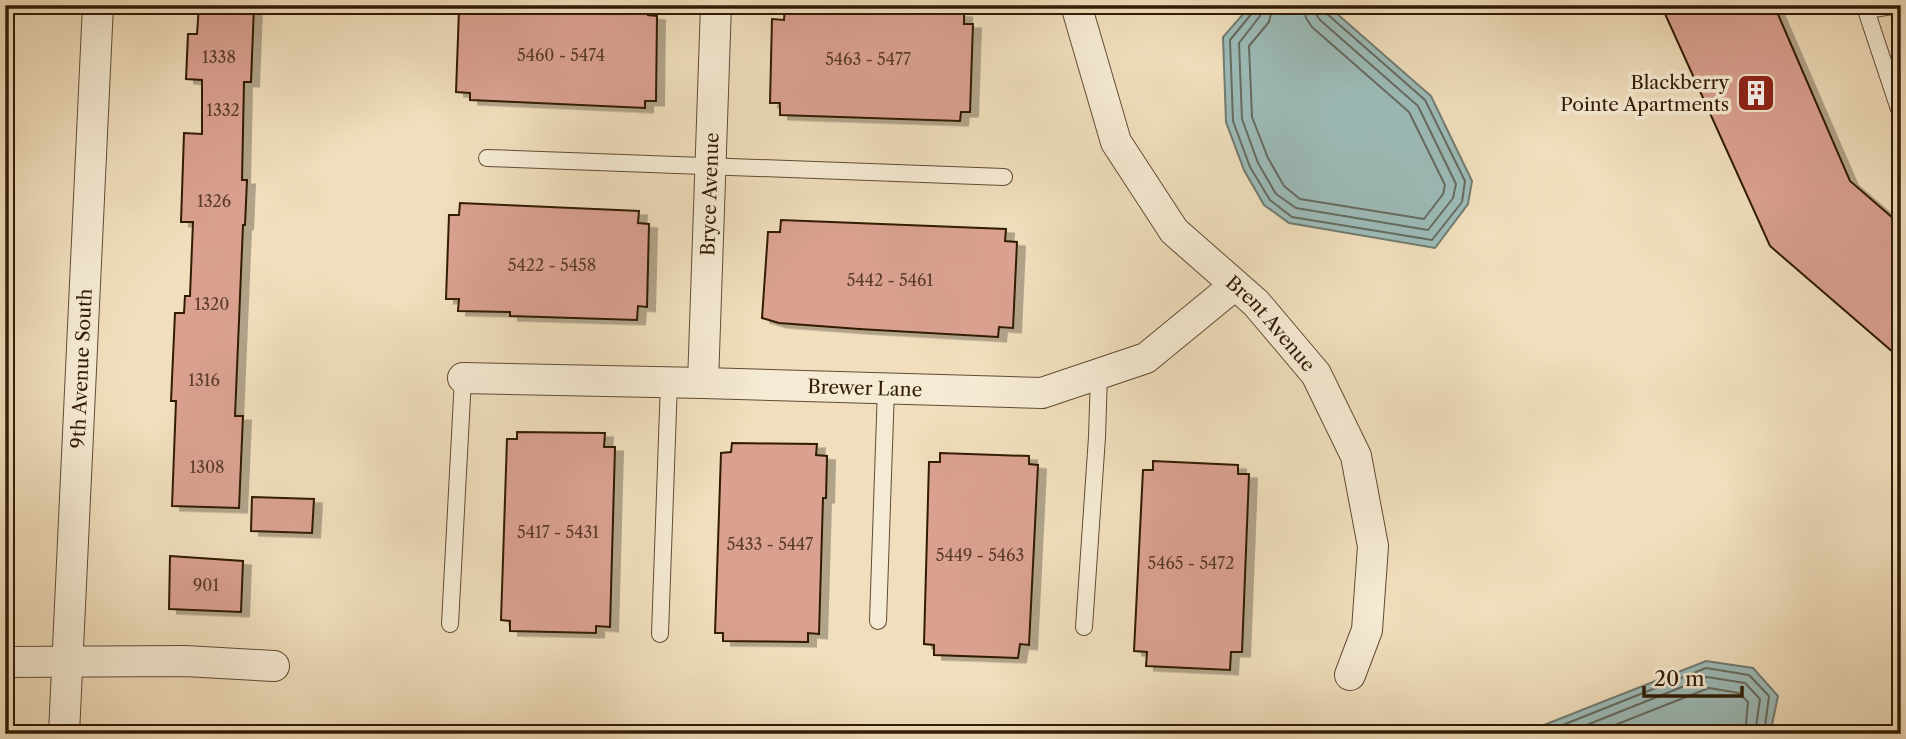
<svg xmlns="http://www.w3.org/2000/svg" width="1906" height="739" font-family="'Libre Caslon Text',serif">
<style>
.water{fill:#9cbbb8;stroke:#717b71;stroke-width:2}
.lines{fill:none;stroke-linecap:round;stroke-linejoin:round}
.shore{stroke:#666b5f;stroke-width:2}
.building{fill:#daa191;stroke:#311b06;stroke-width:2;filter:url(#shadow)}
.service-casing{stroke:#614c34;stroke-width:18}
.minor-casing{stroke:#614c34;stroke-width:32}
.service{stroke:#f5ead3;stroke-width:16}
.minor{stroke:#f5ead3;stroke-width:30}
.labels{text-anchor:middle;stroke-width:7;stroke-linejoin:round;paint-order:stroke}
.number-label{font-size:16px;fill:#5b3c29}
.poi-label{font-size:19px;fill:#311b06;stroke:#f5ead3;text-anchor:end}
.street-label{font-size:19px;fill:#311b06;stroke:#f5ead3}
</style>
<defs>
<filter id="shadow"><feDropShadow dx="8" dy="4.5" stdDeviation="0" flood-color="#0004"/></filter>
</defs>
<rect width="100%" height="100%" fill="#f0debc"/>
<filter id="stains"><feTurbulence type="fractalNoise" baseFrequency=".00286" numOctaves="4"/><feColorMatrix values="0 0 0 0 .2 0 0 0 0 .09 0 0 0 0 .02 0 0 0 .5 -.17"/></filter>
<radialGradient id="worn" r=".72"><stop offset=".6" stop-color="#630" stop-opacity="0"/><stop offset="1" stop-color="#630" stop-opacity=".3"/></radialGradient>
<!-- water -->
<g class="water">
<polygon points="1251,5 1327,5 1431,96 1472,181 1468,204 1435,248 1289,223 1264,205 1244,170 1226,122 1223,37"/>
<polygon points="1706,661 1753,668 1778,696 1770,734 1521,734"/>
</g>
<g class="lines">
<!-- shore -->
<g class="shore">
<polyline points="1254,5 1253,12 1230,40 1233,121 1250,167 1270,200 1292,217 1432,240 1462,202 1465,181 1425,100 1326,13 1323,5"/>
<polyline points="1263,5 1260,16 1239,43 1242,119 1258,163 1276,194 1296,208 1428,230 1453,198 1456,184 1418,106 1320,20 1315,13 1314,5"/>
<polyline points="1273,5 1269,22 1249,46 1252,117 1268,158 1284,186 1300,199 1424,219 1443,194 1445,185 1409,112 1312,27 1306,18 1304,5"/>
<polyline points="1540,734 1706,668 1749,675 1769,696 1764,734"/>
<polyline points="1564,734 1707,677 1745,683 1760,699 1755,734"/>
<polyline points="1592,734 1709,688 1739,693 1748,702 1745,734"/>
</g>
</g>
<!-- building -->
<g class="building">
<polygon points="199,5 254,5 251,82 244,82 242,180 247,180 245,225 243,225 235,416 243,416 239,508 172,506 176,401 171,401 175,313 184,313 185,296 190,296 193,222 181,222 184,133 202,134 202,80 186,79 188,34 197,34"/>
<polygon points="470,5 649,5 648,15 657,16 656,101 645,101 645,108 470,100 470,93 456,92 459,10 469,11"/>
<polygon points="785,5 964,13 964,24 973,24 970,112 961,112 960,121 780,115 780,103 770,103 772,19 784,20"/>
<polygon points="1661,5 1774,5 1850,181 1901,225 1901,359 1770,246"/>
<polygon points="460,203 639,211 638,223 649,224 647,307 638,306 637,320 510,316 510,312 458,311 459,299 446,299 449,215 459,215"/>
<polygon points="781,220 1006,229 1005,241 1017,242 1013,328 999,327 998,337 859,329 779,323 762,318 768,232 780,232"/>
<polygon points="517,432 605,433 604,447 615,447 610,627 596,626 596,633 510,631 510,621 501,620 507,439 517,439"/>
<polygon points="732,443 817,444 816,455 827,456 826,498 823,498 819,634 808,633 808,642 723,641 723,633 715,633 721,453 731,452"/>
<polygon points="940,453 1029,456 1029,464 1038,465 1029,645 1020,644 1018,658 934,655 934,645 924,644 929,462 940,462"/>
<polygon points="1153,461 1238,465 1238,474 1249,474 1242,652 1231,652 1230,670 1146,666 1147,652 1134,651 1143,470 1153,470"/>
<polygon points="252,497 314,499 312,533 251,531"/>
<polygon points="170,556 243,561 241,612 169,609"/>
</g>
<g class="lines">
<!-- service casing -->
<g class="service-casing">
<g id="service">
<polyline points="1899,5 1866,10 1901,115"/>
<polyline points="487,158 1004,177"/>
<polyline points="878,621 886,388"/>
<polyline points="450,624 463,378"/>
<polyline points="1084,627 1097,437 1099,374"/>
<polyline points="660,634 669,382"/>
</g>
</g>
<!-- minor casing -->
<g class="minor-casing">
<g id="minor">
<path id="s1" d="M1076,5L1116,142L1174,231L1256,303L1316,374L1356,456L1373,546L1367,630L1350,675"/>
<path id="s2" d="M463,378L703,383L1042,393L1146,358L1235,285"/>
<path id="s3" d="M703,383L716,5"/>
<polyline points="5,662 185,661 274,666"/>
<path id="s4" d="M64,734L98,5"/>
</g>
</g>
<!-- service -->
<use href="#service" class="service"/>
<!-- minor -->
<use href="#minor" class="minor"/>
</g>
<!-- icons -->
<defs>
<g id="building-square" transform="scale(2.0125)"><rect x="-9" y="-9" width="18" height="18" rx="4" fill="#8f2418" stroke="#f5ead3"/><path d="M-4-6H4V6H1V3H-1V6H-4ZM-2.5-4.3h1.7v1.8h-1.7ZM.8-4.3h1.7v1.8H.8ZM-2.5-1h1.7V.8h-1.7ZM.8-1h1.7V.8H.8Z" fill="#fff"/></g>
</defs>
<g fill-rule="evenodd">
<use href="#building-square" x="1756" y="93"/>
</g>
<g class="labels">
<!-- number labels -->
<g class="number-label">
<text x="561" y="61">5460 - 5474</text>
<text x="219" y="63">1338</text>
<text x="868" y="65">5463 - 5477</text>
<text x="223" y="116">1332</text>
<text x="214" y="207">1326</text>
<text x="552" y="271">5422 - 5458</text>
<text x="890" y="286">5442 - 5461</text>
<text x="212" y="310">1320</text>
<text x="204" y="386">1316</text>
<text x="207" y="473">1308</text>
<text x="558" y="538">5417 - 5431</text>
<text x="770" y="550">5433 - 5447</text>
<text x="980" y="561">5449 - 5463</text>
<text x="1191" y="569">5465 - 5472</text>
<text x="206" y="591">901</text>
</g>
<!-- poi labels -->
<g class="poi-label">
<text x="1729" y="89">Blackberry<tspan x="1729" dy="22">Pointe Apartments</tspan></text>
</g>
<!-- street labels -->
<g class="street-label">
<text dy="7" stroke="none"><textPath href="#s3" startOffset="189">Bryce Avenue</textPath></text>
<text dy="7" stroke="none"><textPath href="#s1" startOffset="383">Brent Avenue</textPath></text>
<text dy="7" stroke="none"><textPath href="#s4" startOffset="366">9th Avenue South</textPath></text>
<text dy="7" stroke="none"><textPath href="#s2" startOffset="402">Brewer Lane</textPath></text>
</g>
</g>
<!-- margin -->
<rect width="1906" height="739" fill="none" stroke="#f0debc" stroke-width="28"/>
<rect x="7" y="7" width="1892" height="725" fill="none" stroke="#311b06" stroke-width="3.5"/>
<rect x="14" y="14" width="1878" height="711" fill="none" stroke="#311b06" stroke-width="2"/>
<!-- scale -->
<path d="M1644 686v10h98v-10" fill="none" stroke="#311b06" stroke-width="3.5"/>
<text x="1654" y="686" font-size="21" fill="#311b06" stroke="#f5ead3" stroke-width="5" paint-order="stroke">20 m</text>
<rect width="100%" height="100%" filter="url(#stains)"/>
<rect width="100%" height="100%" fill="url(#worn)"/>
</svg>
